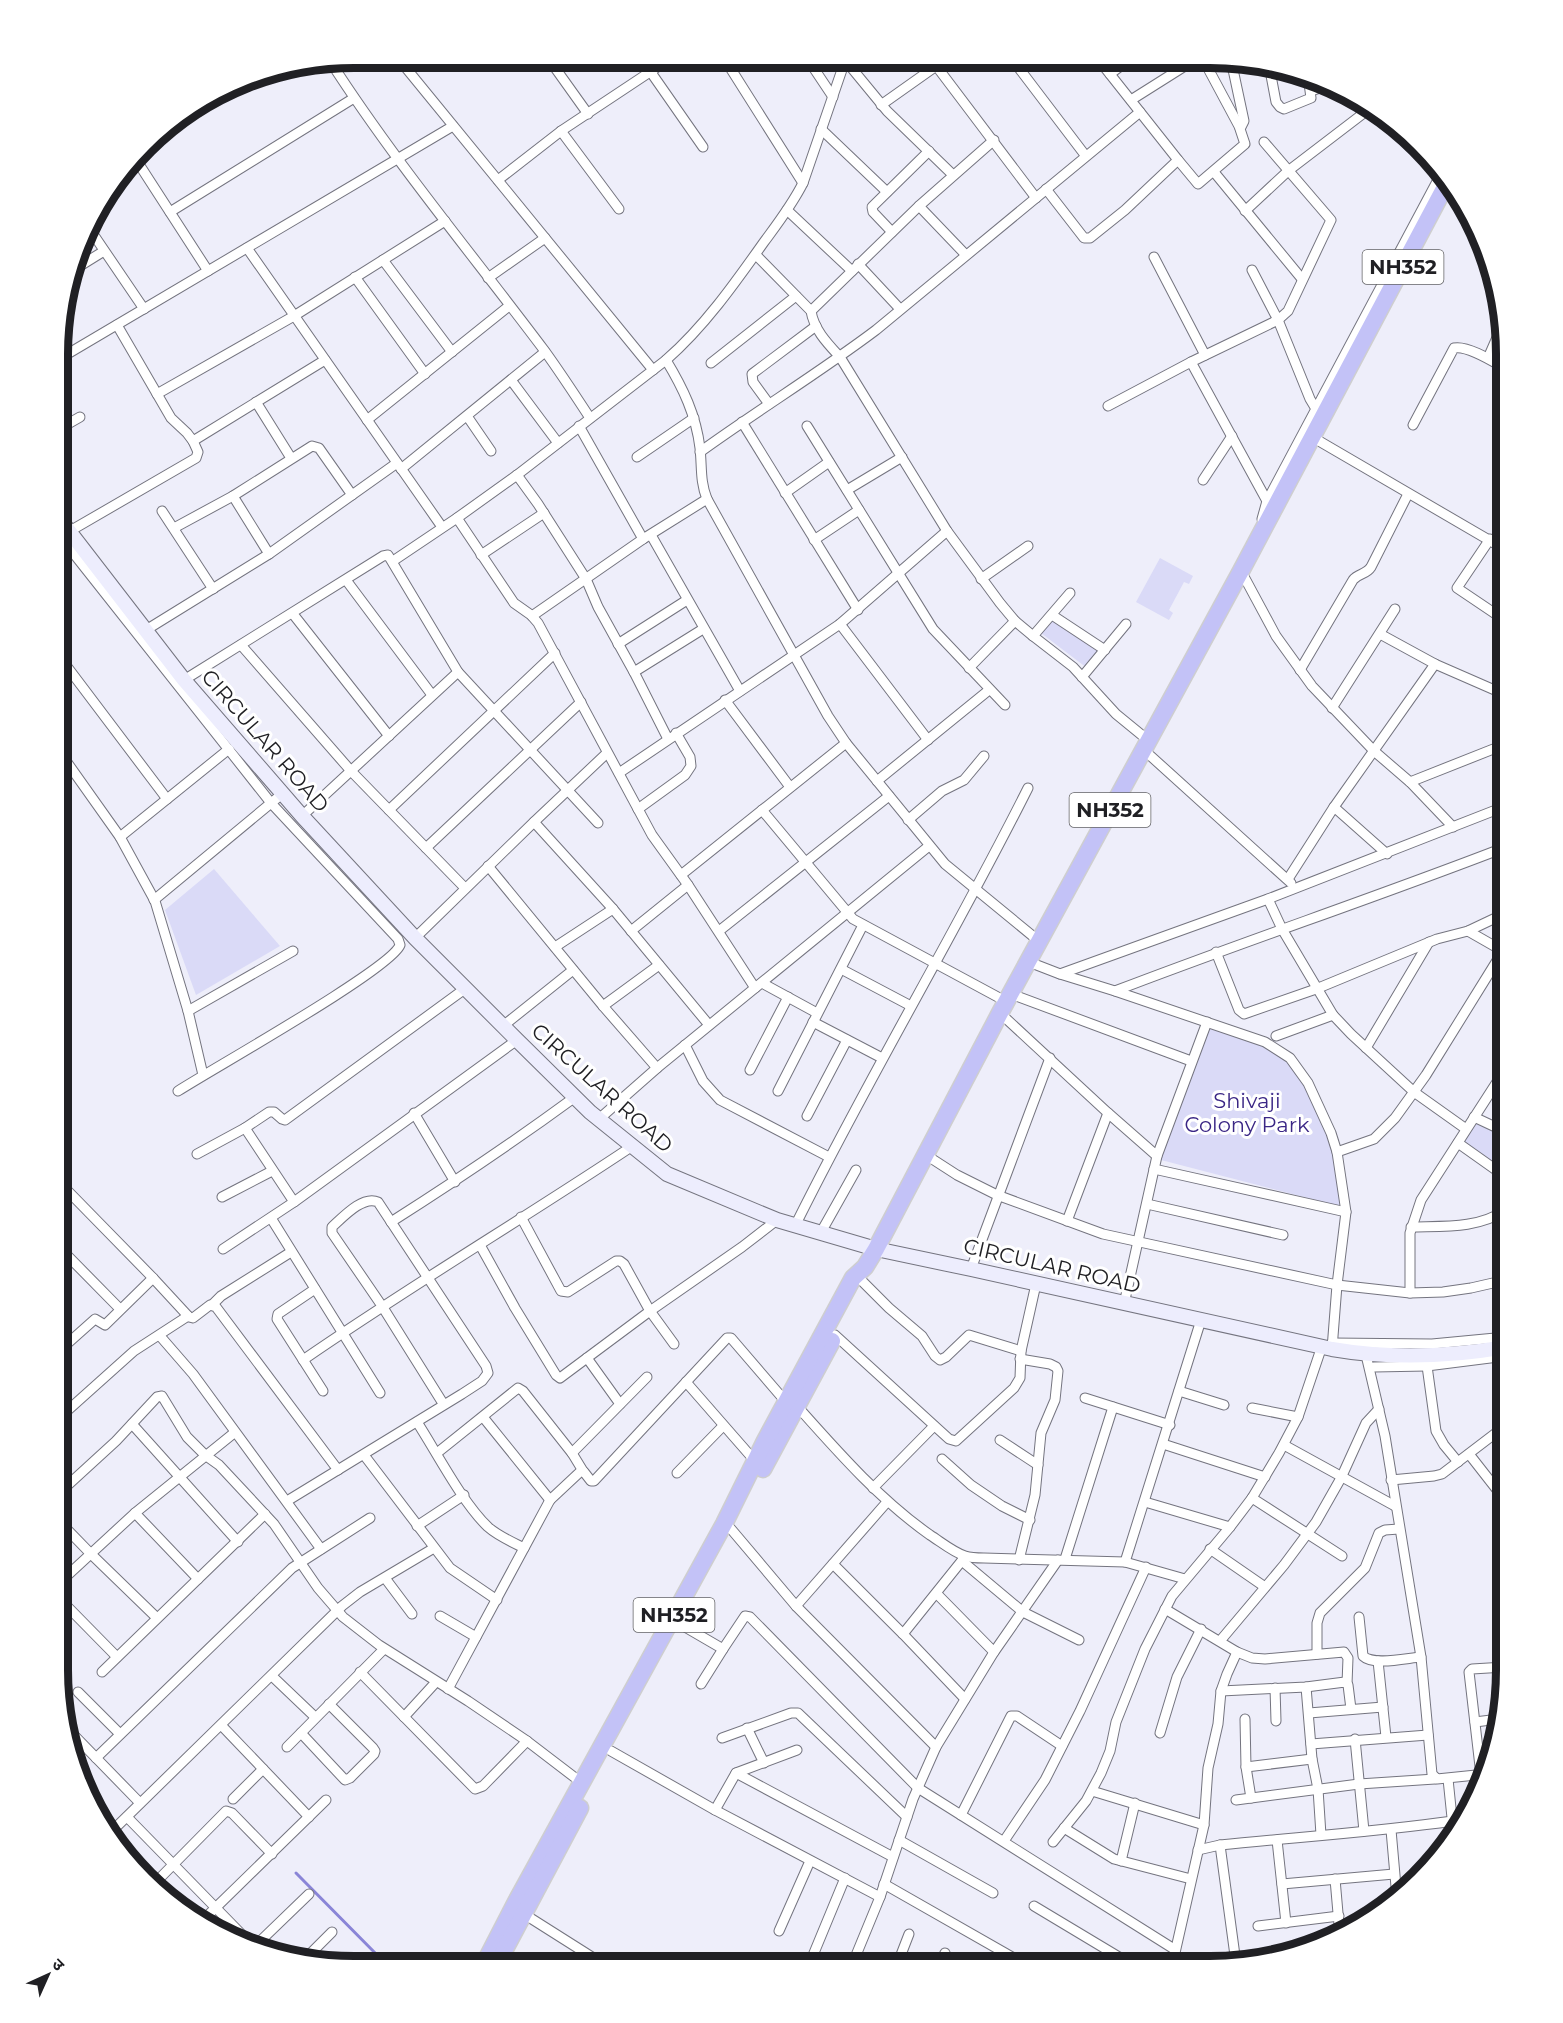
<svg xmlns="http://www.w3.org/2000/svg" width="1563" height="2023" font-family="Montserrat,'Noto Sans Devanagari',sans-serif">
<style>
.green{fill:#dadaf7}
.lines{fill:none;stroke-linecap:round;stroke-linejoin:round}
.stream{stroke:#8a85d7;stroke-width:3}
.street-casing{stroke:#74747f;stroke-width:11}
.secondary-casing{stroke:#74747f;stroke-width:16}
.highway-casing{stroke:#cececf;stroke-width:19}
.street{stroke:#fff;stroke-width:9}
.secondary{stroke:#ededfd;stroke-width:14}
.highway{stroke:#c3c2f7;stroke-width:16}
.labels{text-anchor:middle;stroke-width:6;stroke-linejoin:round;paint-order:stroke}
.shield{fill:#fff;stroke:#636366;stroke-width:1.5}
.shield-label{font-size:20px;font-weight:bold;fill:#202024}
.street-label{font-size:21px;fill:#202024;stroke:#fff}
.park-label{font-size:21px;fill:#3a2685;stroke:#fff}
.rim{fill:none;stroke:#202024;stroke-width:8}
</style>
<rect width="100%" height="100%" fill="#eeeefa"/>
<!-- green -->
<g class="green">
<polygon points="1160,558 1193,576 1189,584 1184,582 1169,610 1173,613 1169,620 1136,602"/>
<polygon points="1055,618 1102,648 1087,668 1041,633"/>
<polygon points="214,869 280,946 196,995 165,910"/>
<polygon points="1207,1022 1271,1045 1308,1083 1334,1148 1350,1209 1161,1160"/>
<polygon points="1475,1119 1506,1134 1506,1173 1461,1142"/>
</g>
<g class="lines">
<!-- stream -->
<polyline class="stream" points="296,1873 386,1964"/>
<!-- street casing -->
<g class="street-casing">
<g id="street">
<polyline points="397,57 653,370"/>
<polyline points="548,58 588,114"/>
<polyline points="724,58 803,183"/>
<polyline points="807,58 833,97"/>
<polyline points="931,59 1036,198"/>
<polyline points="1012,59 1085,155"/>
<polyline points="1098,59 1178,160 1198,184 1245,144 1240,129 1244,121 1231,60"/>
<polyline points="1203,59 1240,128"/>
<polyline points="845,60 887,111 953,175"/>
<path d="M330,61C395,162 472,254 544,350C560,372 575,395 590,418"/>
<polyline points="1269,65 1276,102 1280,107 1284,109 1311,98 1308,76"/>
<polyline points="650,71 703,147"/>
<polyline points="1110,74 1130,59"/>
<polyline points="1311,91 1331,84"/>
<polyline points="1356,97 1362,114"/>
<polyline points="1131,100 1196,59"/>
<polyline points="881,105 946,59"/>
<polyline points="821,129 887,192"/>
<polyline points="561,131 619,209"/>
<polyline points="135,158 208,271"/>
<polyline points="1214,172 1302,279"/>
<polyline points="498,180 561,131 671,58"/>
<polyline points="1046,189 1084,238 1090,238 1125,210 1178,160"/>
<polyline points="919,206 965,254"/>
<polyline points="787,210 852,271"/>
<polyline points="1245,211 1288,171 1373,106"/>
<polyline points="170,212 354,98"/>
<polyline points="89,228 144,309"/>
<polyline points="892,232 873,212 872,207 929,151"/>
<polyline points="247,248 442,527"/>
<path d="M756,255L811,311C814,330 828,344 840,357L947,531L1000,603L1015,621L1033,636L1073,667L1116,714L1149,741"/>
<polyline points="1154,257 1205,355"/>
<polyline points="383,260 452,352"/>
<polyline points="858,264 900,309"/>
<polyline points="75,269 104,251"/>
<polyline points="1252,270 1278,320 1310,399 1316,409"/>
<polyline points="355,277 425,374"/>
<polyline points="488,278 545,238"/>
<polyline points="811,311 919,206 994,140"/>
<polyline points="117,325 171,418 187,433 193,441 325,360"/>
<polyline points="1488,358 1502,326"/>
<polyline points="59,359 453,126"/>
<path d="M666,360C683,388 696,415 700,448C702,466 700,482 707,499L828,716L846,743L945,864L1040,942"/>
<polyline points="1191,362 1267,501 1262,519"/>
<polyline points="711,363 796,296"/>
<polyline points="511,380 558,443"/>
<polyline points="157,394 294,316 445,221"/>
<polyline points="256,402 291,458"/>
<polyline points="769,404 753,382 752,374 816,326"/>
<polyline points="1108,406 1191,362 1278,320 1288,311 1331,220 1264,142"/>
<polyline points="467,416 491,451"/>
<polyline points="367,420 509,306"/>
<polyline points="742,422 858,610"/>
<path d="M1413,425L1454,348C1468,345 1494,362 1506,369"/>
<polyline points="579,426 643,539"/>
<polyline points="807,426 933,629 1005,705"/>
<polyline points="59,429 80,417"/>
<polyline points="1319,441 1506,550"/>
<path d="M700,452C758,410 819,373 876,330L1140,112"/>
<polyline points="637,457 694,418"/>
<polyline points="401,469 545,352"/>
<polyline points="517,475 538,504 586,579 598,607 634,672 668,739"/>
<polyline points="1203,480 1232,436"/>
<polyline points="847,490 902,457"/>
<polyline points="785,493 829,462"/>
<polyline points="233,496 269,554"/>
<polyline points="1267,501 1442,172"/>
<polyline points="162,511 213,589"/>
<polyline points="457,518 514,603 531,615 538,623 652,835 688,885 755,988"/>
<polyline points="174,528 233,496 312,446 319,448 352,495"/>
<polyline points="70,531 196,458 198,452 193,441"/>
<path d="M59,535L271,803L398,939L400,945C391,969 212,1069 178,1091"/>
<polyline points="651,535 740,691"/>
<polyline points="1490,539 1457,588 1506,621"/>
<polyline points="814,540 859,510"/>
<polyline points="481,555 544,513"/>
<polyline points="59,556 74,545"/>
<path d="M393,561L457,518L517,475L666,360C704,327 735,283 764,242C778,223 792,205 803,183L846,58"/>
<polyline points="1241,571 1276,636 1312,686 1374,751 1410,782 1453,827"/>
<polyline points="981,579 1028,546"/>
<polyline points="346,580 432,695"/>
<polyline points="293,614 389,736"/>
<polyline points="1052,615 1105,650"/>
<polyline points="532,616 643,539 707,499"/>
<polyline points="840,624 928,740"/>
<polyline points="146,630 269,554 397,463"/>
<polyline points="1380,634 1435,664 1506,695"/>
<polyline points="1033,636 1070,593"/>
<polyline points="618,644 687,600"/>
<polyline points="241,645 351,771 465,888"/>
<polyline points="59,656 167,799"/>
<polyline points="969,668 1015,621"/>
<path d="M1300,670L1353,580C1358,573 1366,575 1371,567L1408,494"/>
<polyline points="634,672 703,629"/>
<polyline points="1082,677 1126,624"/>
<polyline points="184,680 383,556 388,555 458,672 598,823"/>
<polyline points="725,700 790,787"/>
<polyline points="1332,708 1395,609"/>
<polyline points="1144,750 1291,883"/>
<polyline points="59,751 120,837 155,901 188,1011 203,1075"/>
<polyline points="619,773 840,624 947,531"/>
<polyline points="877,781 989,690"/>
<polyline points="1410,782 1506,744"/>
<polyline points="1334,807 1387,854"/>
<polyline points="638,809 685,775 691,766 690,757 676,733"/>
<polyline points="389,810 555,653"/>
<polyline points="762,810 853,919 1007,1002"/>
<polyline points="302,816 458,672"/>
<polyline points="908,820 942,791 964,780 984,756"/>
<polyline points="534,822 613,909 709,1025"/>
<polyline points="120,837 229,749"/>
<polyline points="426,848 581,702"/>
<polyline points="488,866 603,1006 657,1068"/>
<polyline points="681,875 846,743"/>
<polyline points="1288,879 1334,807 1435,664"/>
<polyline points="154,900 282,794"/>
<polyline points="631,931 688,885"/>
<polyline points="719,931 889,796"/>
<polyline points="1468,931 1503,951"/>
<polyline points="415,938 534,822 607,753"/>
<polyline points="555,947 613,909"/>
<polyline points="1216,952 1239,1010 1244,1014 1316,989 1437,939 1468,931 1506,913"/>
<polyline points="1029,962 1060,974 1115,991 1265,1042 1290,1058 1308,1083 1331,1133 1337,1152 1346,1212 1337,1285 1332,1349"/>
<polyline points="841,969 911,1006"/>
<polyline points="1060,974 1268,899"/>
<polyline points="762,983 817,1013"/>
<path d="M1115,991C1245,941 1377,897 1506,847"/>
<polyline points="1011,994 1191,1061"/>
<polyline points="603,1006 659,965"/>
<polyline points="188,1011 293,951"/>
<polyline points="1000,1013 1108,1113 1157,1156"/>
<polyline points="813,1022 882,1058"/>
<polyline points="503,1026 573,970"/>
<polyline points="1276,1036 1333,1015"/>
<polyline points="685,1045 703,1081 720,1100 829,1157"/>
<polyline points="1366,1048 1429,942"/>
<polyline points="750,1070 788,997"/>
<polyline points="778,1091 863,925"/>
<polyline points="414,1113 455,1182"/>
<polyline points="807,1116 847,1040"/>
<polyline points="1474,1117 1506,1132"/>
<polyline points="599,1119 657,1068 929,846"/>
<polyline points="245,1128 294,1202"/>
<polyline points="1466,1129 1414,1092 1351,1034 1333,1015 1282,929 1268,899 1506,806"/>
<polyline points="1458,1143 1506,1177"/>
<polyline points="1337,1152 1374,1139 1395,1118 1426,1075 1506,946"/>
<polyline points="197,1154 245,1128 269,1112 274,1112 282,1119 285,1120 466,988"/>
<polyline points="926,1155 957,1175 997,1195 1103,1234 1337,1285 1410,1293 1443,1292 1471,1288 1506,1280"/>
<polyline points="1154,1169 1346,1212"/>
<polyline points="58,1189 62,1185 153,1278 189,1317 193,1318 210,1305 216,1307 338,1470"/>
<polyline points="222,1197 272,1171"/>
<polyline points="1147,1204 1283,1235"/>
<polyline points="521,1217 561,1291 568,1292 616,1261 620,1261 624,1264 650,1311 674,1344"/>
<polyline points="271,1218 380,1393"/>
<polyline points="1067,1221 1108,1113"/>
<path d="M391,1222C454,1182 515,1141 575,1097"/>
<path d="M795,1226C868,1078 954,936 1028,788"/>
<path d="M1411,1227C1444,1226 1477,1229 1506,1210"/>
<polyline points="820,1234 856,1170"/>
<polyline points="480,1245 515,1308 556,1375 560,1378 650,1311 742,1247 777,1220"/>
<polyline points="58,1246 120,1309"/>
<polyline points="223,1249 294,1202 517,1040"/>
<polyline points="971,1269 1050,1058"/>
<polyline points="862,1281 889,1308 922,1336 935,1356 940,1360 946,1357 969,1335 1021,1351"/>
<polyline points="315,1289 278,1314 277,1319 323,1391"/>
<polyline points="1410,1293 1410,1233 1421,1200 1506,1068"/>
<polyline points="1124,1304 1157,1156 1207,1022"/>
<polyline points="212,1305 221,1296 291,1252"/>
<polyline points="835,1335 949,1439 956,1441 1014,1388 1020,1378 1021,1351 1036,1284"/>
<polyline points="160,1336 193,1374 321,1549"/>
<polyline points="1332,1343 1432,1344 1506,1337"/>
<polyline points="58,1352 95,1319 105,1325 153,1278"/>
<polyline points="1366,1355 1385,1436 1421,1657 1432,1774 1437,1779 1486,1774"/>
<polyline points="587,1358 620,1404"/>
<path d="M303,1360C410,1286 523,1219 631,1147"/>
<polyline points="1427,1366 1436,1431 1444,1445 1458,1462"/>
<polyline points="1374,1367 1427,1366 1506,1356"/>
<polyline points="686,1382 755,1461"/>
<polyline points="1179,1391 1224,1405"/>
<polyline points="1085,1398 1170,1425"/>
<path d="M797,1406C838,1452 879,1499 930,1535C941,1542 953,1552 965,1556C971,1558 978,1558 984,1558L1125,1562L1185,1579"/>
<polyline points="1252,1408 1298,1417"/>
<polyline points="483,1417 550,1500"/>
<polyline points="57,1420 134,1351 188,1316"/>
<path d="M417,1422C437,1453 462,1502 488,1527C498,1536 512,1542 524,1548"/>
<polyline points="132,1424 238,1542"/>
<polyline points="1000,1440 1038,1465"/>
<polyline points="1163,1444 1265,1477"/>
<polyline points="1284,1445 1395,1506"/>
<polyline points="437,1453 518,1388 523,1391 572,1453 583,1471"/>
<polyline points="572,1453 647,1377"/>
<polyline points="1469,1454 1505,1500"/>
<polyline points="364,1455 450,1568 497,1600"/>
<polyline points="942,1459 971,1485 1002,1506 1030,1520"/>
<polyline points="677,1473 723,1426"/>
<polyline points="1391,1480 1434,1476 1442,1474 1505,1426"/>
<polyline points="873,1488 934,1426"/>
<polyline points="57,1495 116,1441 157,1397 162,1396 187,1437 205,1455 219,1465 274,1524 318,1588 343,1617 379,1645 468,1701 527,1741 582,1783"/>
<polyline points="1252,1498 1342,1556"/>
<path d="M287,1501L462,1394L482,1381L488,1373L486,1366L378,1202C363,1195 343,1217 332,1227V1233L382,1306L444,1405"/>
<polyline points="1145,1502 1230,1527"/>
<polyline points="135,1513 198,1579"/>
<polyline points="57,1519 91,1554 157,1618"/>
<polyline points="724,1524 731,1529 796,1606 936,1747"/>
<polyline points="417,1526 464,1495"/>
<polyline points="1210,1549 1265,1587"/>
<polyline points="1065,1559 1113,1407"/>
<polyline points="1019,1560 1035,1495 1041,1433 1055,1400 1058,1371 1056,1367 1050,1364 1020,1359"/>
<polyline points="962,1561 1023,1612 1079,1640"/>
<polyline points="1125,1562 1201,1320"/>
<polyline points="833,1564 903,1634 965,1699"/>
<polyline points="385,1578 412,1614"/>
<polyline points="57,1585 135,1513 234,1433"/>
<polyline points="937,1594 994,1652"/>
<polyline points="57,1596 117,1657"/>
<polyline points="796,1606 887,1502"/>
<polyline points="1165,1609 1237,1652 1252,1658 1265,1659 1344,1652 1348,1658 1347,1684"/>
<polyline points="440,1616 476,1637"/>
<path d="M1359,1617L1363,1656C1373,1666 1407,1658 1421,1657"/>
<polyline points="680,1624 723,1649 745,1616 750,1617 918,1788 1174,1949"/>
<polyline points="903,1634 964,1558"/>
<polyline points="1220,1641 1284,1565 1316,1522 1341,1478 1366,1423 1379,1409"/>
<polyline points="1317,1654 1317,1623 1320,1613 1365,1568 1379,1533 1385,1530 1399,1529"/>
<polyline points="1378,1661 1386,1737"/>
<polyline points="102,1672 265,1514"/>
<polyline points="360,1672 475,1789 483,1786 527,1741"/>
<polyline points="272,1676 315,1717"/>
<polyline points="701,1684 723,1649"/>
<polyline points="1306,1687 1312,1759 1318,1789 1321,1835"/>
<polyline points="1275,1688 1276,1721"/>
<polyline points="448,1689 550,1500 581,1471 584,1472 591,1481 594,1481 727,1338 731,1338 786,1402"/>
<polyline points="1221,1691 1306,1687 1345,1682 1348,1685 1351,1709"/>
<polyline points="78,1692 120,1734"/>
<polyline points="1309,1713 1383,1707"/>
<polyline points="404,1717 436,1682"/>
<polyline points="1245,1719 1246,1767 1251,1798"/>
<polyline points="1475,1722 1499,1719"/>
<polyline points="64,1725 140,1803"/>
<polyline points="221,1725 309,1817"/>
<polyline points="747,1728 764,1763"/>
<polyline points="301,1733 345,1780 350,1778 374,1754 375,1751 373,1748 329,1704"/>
<polyline points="1160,1733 1177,1677 1201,1629"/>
<polyline points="722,1738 791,1713 798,1713 907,1817"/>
<polyline points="1355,1739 1364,1831"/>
<polyline points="1311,1744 1428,1735"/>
<polyline points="287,1747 384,1649"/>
<polyline points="611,1751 715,1810 880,1897"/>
<polyline points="96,1758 292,1568 370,1518"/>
<polyline points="1246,1767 1312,1759"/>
<polyline points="736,1773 893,1857"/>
<polyline points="1481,1775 1469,1672 1472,1669 1505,1667"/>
<polyline points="1448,1779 1454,1837"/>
<polyline points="1092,1791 1204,1825"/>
<polyline points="233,1799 263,1769"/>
<polyline points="1236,1800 1359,1784 1435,1779"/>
<polyline points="715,1810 736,1773 797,1750"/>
<polyline points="961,1815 1011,1716 1017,1716 1062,1746"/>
<polyline points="127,1817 256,1949"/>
<polyline points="1064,1828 1114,1859 1191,1879"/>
<polyline points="1391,1830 1397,1898"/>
<polyline points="109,1834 342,1606 360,1592 434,1548"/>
<polyline points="899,1840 993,1893"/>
<polyline points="1277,1840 1286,1923"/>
<polyline points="1004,1841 1045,1780 1080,1711 1146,1567"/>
<polyline points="1053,1842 1086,1801 1101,1773 1110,1751 1116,1722 1145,1649 1172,1596 1230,1527 1252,1498 1279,1453 1298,1417 1322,1346"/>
<polyline points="1220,1845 1236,1963"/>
<path d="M1198,1850L1220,1845C1298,1837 1376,1832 1453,1821"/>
<polyline points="1121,1861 1135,1803"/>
<polyline points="1335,1879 1340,1936"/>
<polyline points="884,1884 1026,1965"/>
<polyline points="1282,1884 1394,1874"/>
<polyline points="153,1885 226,1811 232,1813 272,1854"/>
<polyline points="1034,1906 1134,1966"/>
<polyline points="524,1914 603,1964"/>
<polyline points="201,1922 326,1800"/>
<polyline points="1258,1926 1339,1916"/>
<polyline points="779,1931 810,1861"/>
<polyline points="253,1948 309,1894"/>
<polyline points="303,1961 332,1932"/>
<polyline points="809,1965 845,1878"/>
<polyline points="852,1965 880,1897 913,1799 936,1747 994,1652 1058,1560"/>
<polyline points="897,1965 909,1934"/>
<polyline points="939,1965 945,1953"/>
<polyline points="1172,1966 1204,1825 1208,1768 1218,1724 1221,1691 1227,1674 1237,1652"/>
</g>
</g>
<!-- secondary casing -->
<g class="secondary-casing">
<path id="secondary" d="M59,518L184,680L302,816L415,938L517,1040L590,1112L667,1174L777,1220L876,1249L971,1269L1332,1349C1390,1359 1448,1357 1506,1347"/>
</g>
<!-- highway casing -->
<g class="highway-casing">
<g id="highway">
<polyline points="763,1469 832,1341"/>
<polyline points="484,1964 516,1902 724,1524 765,1441 853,1278 865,1267 876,1249 1000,1013 1241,571 1448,181"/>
<polyline points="497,1964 580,1808"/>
</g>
</g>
<!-- street -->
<use href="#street" class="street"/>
<!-- secondary -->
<use href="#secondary" class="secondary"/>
<!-- highway -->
<use href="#highway" class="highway"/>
</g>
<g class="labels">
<!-- shield labels -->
<g class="shield">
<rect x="1362.5" y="250" width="81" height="34" rx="4.5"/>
<rect x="1069.5" y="793" width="81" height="34" rx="4.5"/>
<rect x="633.5" y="1598" width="81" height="34" rx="4.5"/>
</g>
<g class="shield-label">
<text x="1403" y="274">NH352</text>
<text x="1110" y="817">NH352</text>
<text x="674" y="1622">NH352</text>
</g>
<!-- street labels -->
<g class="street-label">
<text transform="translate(265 741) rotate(49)" y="7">CIRCULAR ROAD</text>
<text transform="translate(602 1088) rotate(42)" y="7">CIRCULAR ROAD</text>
<text transform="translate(1052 1266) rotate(13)" y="7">CIRCULAR ROAD</text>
</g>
<!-- park labels -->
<g class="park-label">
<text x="1247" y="1108">Shivaji<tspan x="1247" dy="24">Colony Park</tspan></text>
</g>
</g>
<!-- crop -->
<path d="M0 0H1563V2023H0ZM354 68H1210A286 286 0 0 1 1496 354V1670A286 286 0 0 1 1210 1956H354A286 286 0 0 1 68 1670V354A286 286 0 0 1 354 68Z" fill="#fff" fill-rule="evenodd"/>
<path class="rim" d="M354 68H1210A286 286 0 0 1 1496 354V1670A286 286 0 0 1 1210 1956H354A286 286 0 0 1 68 1670V354A286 286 0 0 1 354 68Z"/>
<!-- north arrow -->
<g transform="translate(48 1975) rotate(45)" stroke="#ffffff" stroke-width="4.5" paint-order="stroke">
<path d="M0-4.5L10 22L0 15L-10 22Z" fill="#202024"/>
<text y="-9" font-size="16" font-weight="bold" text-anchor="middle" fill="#202024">उ</text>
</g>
</svg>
